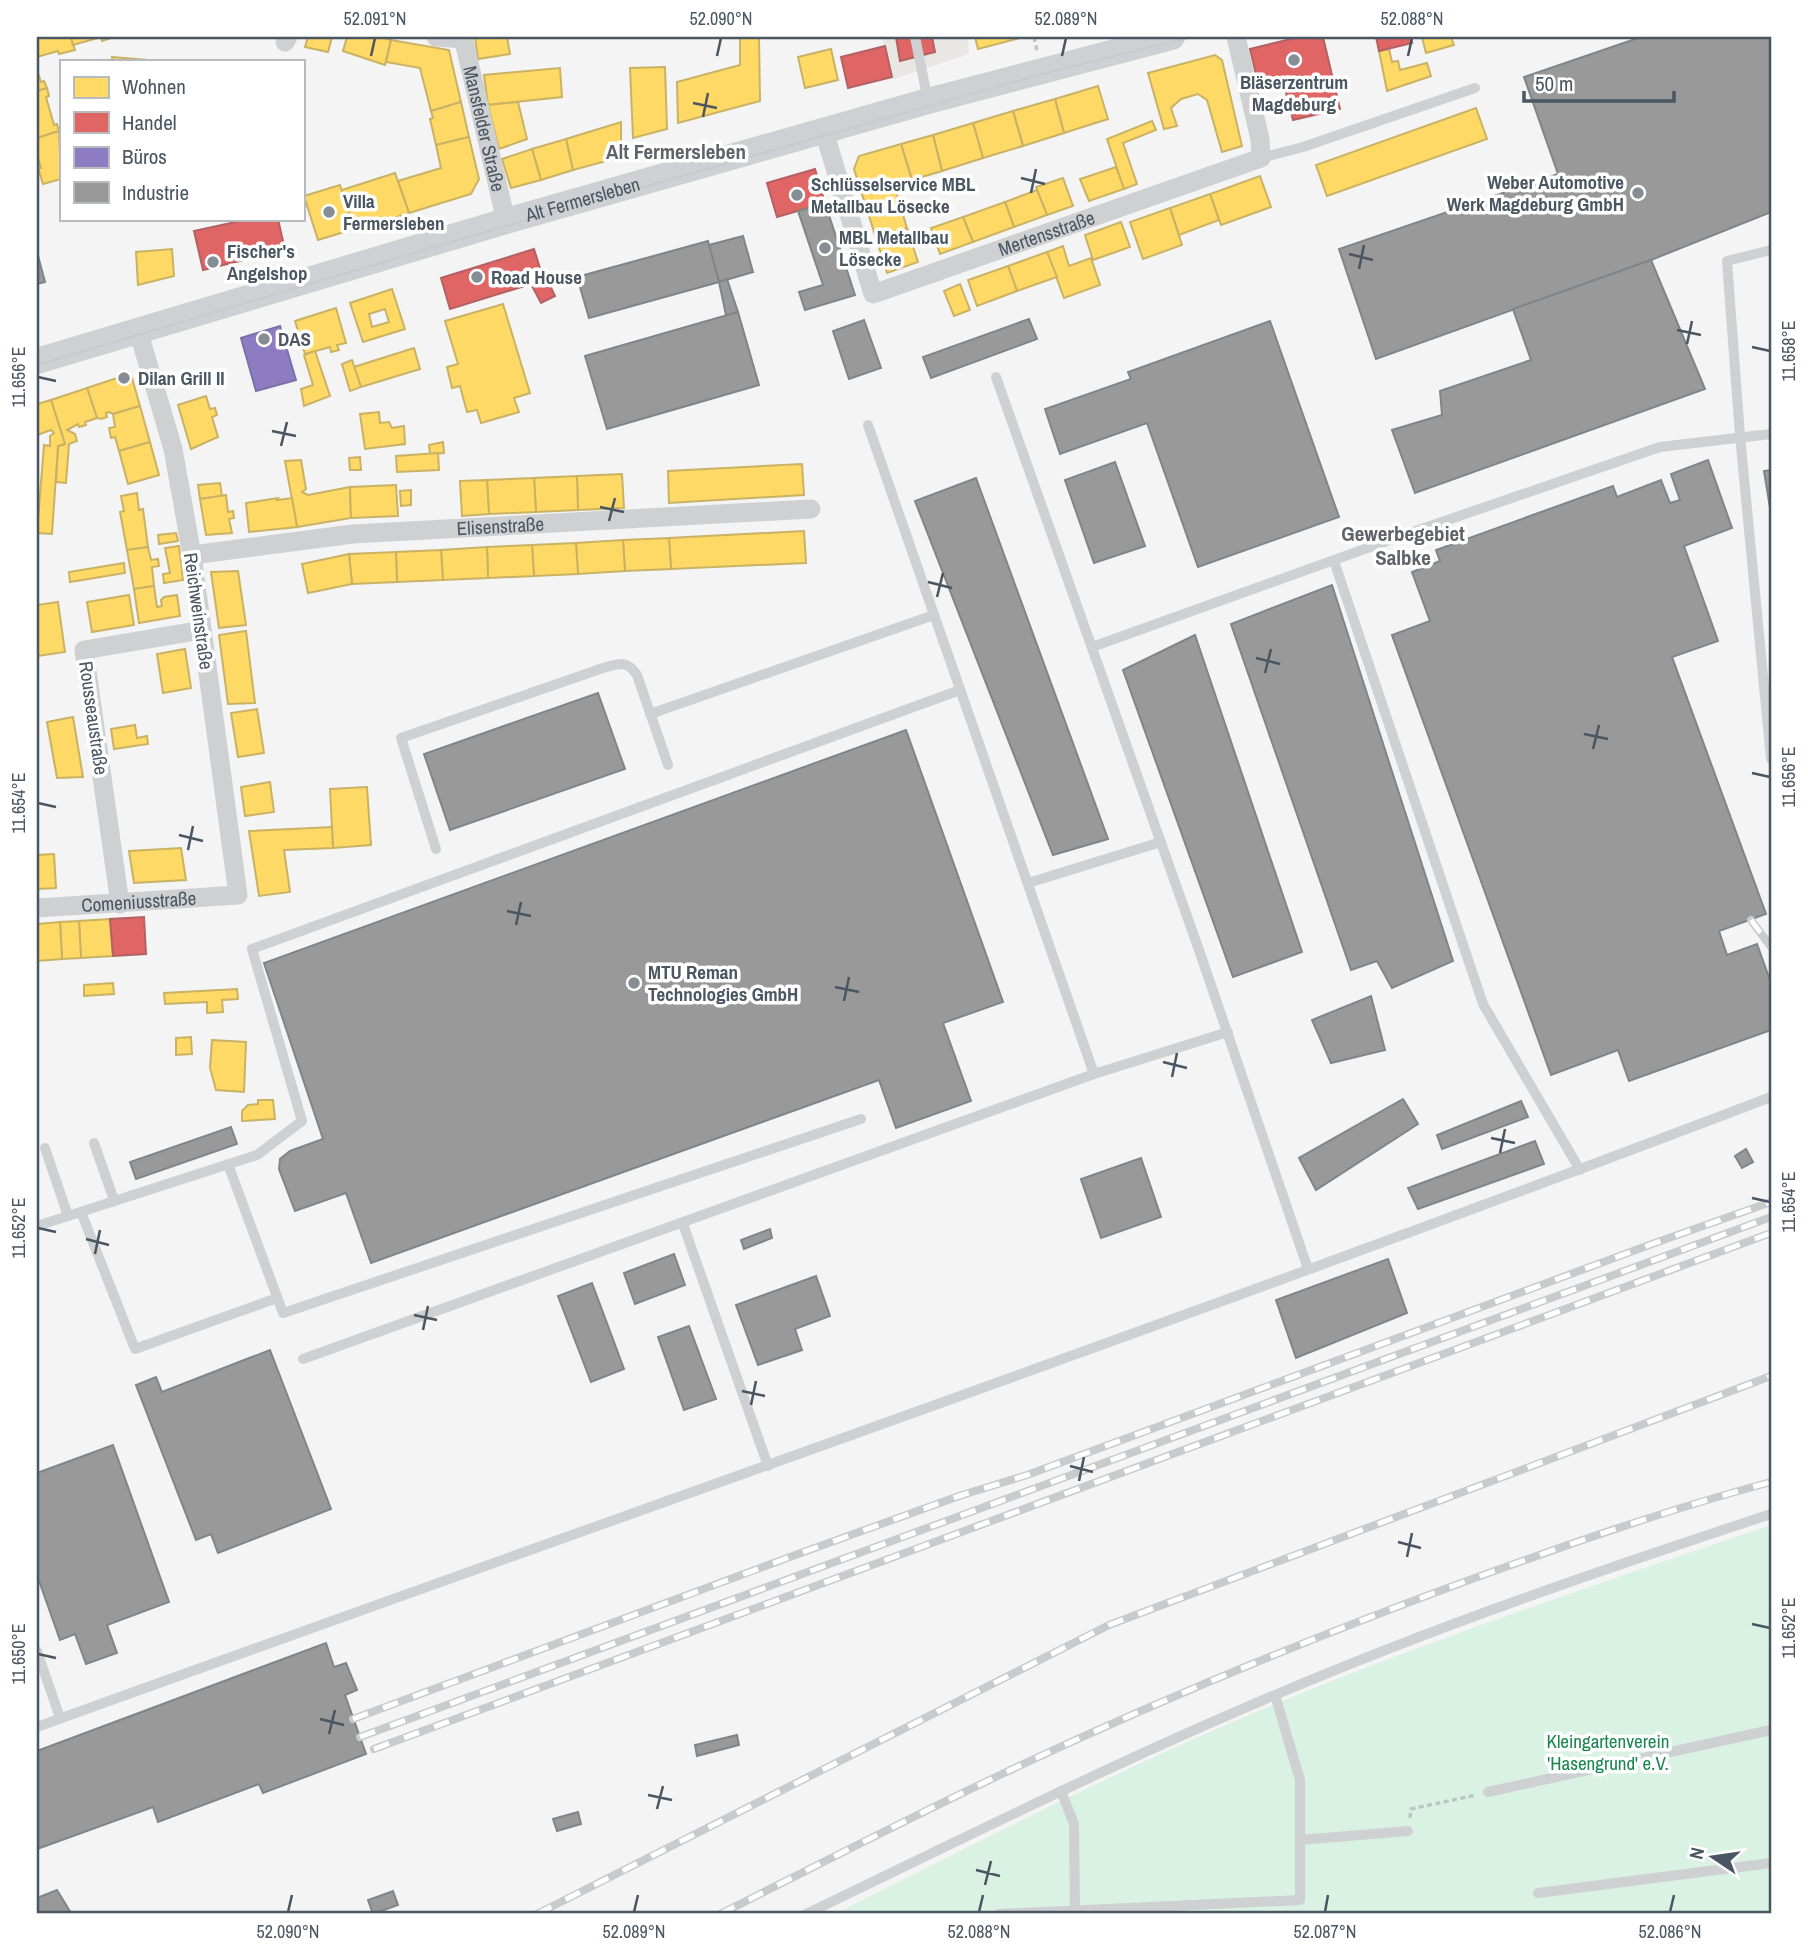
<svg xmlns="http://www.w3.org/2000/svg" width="1808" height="1951" font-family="'Archivo Narrow',sans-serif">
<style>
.commercial{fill:#e8e7e3}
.green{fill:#d9f2e3}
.homes{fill:#ffd966;stroke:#c9b264;stroke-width:2;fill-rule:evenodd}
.shops{fill:#e06666;stroke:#b36164;stroke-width:2}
.offices{fill:#8e7cc3;stroke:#7a71a6;stroke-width:2}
.industry{fill:#999;stroke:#818588;stroke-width:2}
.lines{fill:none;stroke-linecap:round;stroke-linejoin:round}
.path{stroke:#bcc7c4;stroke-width:3.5;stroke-dasharray:5 3.5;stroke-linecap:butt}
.service{stroke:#ced0d2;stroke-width:10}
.minor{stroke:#ced0d2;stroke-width:19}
.secondary{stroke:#ced0d4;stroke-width:26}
.tram{stroke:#c9cacc;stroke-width:2}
.rail-casing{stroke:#c9cacc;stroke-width:8}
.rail{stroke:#fff;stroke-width:5;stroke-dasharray:16;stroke-linecap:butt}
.ticks{fill:none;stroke:#4a5661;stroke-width:2.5}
.poi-dot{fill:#868d94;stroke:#fff;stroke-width:2.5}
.labels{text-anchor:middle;stroke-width:7;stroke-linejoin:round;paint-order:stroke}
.poi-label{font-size:19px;font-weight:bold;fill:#4a5661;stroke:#fff;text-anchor:start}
.street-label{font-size:19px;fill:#4a5661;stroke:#fff}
.park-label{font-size:19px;fill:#17864f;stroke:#fff}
.neighbourhood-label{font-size:21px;font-weight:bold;fill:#5f6368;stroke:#fff}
.neatline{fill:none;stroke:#4a5661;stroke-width:2.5}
.ticks-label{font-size:18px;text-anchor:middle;fill:#4a5661}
</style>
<rect width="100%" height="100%" fill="#f4f4f4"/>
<!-- commercial -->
<polygon class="commercial" points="882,37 968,37 969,54 894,79"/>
<!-- green -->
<path class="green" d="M1768,1526L1771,1548V1914H835C979,1841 1122,1768 1270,1706C1434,1638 1601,1583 1768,1526Z"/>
<!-- homes -->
<g class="homes">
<polygon points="37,37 71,37 75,50 59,54 58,51 37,57"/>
<polygon points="71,37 111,37 111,38 102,41 101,37 73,45"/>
<polygon points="308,37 332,37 328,52 305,47"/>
<polygon points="347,37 380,37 391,40 385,65 343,51"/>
<polygon points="475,37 507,37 510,54 478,59"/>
<polygon points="740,37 759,37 760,101 678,123 677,82 740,65"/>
<polygon points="975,37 1024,37 978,49"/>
<polygon points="1422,37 1451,37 1454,45 1426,53"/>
<polygon points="391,40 449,50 461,102 431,111 420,68 386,62"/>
<polygon points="831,49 838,80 805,88 798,57"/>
<polygon points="1389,49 1392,62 1398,61 1400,70 1427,63 1431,76 1387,91 1379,51"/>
<polygon points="1215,55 1222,60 1242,146 1222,152 1207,100 1198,94 1181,99 1171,108 1177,126 1164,129 1148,73"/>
<polygon points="112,57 161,61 112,61"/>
<polygon points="665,67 667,129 633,138 630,68"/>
<polygon points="560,68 562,97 488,105 484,75"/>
<polygon points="37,70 41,82 44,81 47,88 37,91"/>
<polygon points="1098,86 1108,119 1064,133 1055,99"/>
<polygon points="47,88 49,96 46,97 54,125 57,124 59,131 37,138 37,91"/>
<polygon points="1055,99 1064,133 1023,146 1013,111"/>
<polygon points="461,102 469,137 436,145 430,119 433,118 431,111"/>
<polygon points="518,102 527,139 499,149 488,105"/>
<polygon points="1476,108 1487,139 1327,196 1316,165"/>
<polygon points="1013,111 1023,146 983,158 973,123"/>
<polygon points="1152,121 1156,130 1123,143 1137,184 1124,189 1107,139"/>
<polygon points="621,122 621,157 573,170 566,139"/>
<polygon points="973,123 983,158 942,171 933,135"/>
<polygon points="59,131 61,179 43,184 38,168 41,168 37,155 37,138"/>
<polygon points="933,135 942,171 912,180 901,144"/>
<polygon points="469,137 479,179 471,194 409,213 398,181 441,168 436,145"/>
<polygon points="566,139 573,170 541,180 532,149"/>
<polygon points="901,144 912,180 894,185 907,228 876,238 854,169 859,156"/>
<polygon points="532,149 541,180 511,188 502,159"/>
<polygon points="1116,167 1124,189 1089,201 1080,179"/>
<polygon points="395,173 409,213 355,231 342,190"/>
<polygon points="1260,176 1271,207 1221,225 1210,194"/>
<polygon points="1063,178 1073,206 1047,215 1036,187"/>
<polygon points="340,185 354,229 318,240 304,196"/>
<polygon points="1037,190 1047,215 1014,227 1005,202"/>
<polygon points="1210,194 1219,220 1179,235 1170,208"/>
<polygon points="1005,202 1014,227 973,242 963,217"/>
<polygon points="1170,208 1182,245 1143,259 1130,222"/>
<polygon points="963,217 973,242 940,254 931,228"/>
<polygon points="1121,222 1130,247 1093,260 1085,235"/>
<polygon points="907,228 918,262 887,273 876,238"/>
<polygon points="1063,246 1069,266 1091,258 1100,285 1064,298 1047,252"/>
<polygon points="172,249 174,276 138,285 136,252"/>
<polygon points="1047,252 1057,277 1017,291 1008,266"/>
<polygon points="1008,266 1017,291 977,306 968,280"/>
<polygon points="960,284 970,310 954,316 944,291"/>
<path d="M392,289L405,329L363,342L350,303ZM385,309L389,322L372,327L369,314Z"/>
<polygon points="503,304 530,393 514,398 519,412 481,423 477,410 467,412 460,386 452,388 447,367 458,364 445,321"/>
<polygon points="336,308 346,343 337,345 339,350 331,352 330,347 305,354 295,321"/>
<polygon points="414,348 420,369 361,387 354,367"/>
<polygon points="315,351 330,396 304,406 301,389 313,385 304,355"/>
<polygon points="352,360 361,387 350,391 342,364"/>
<polygon points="126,375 132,378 140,406 113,414 109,412 106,413 107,417 101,419 97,418 87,388"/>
<polygon points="87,388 97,418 85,422 86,425 79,427 78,424 67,430 75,434 77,441 69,444 66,483 56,482 58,446 65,444 51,400"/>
<polygon points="206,396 210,409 215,408 217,415 212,417 218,437 191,449 178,405"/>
<polygon points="51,400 65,444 58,446 52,534 37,533 44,445 50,446 50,436 54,433 51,430 37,435 37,404"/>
<polygon points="140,406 150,442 119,451 115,437 111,438 109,428 115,427 113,414"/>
<polygon points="379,412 380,423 389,422 392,428 404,426 405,444 365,449 360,414"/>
<polygon points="150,442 159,475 128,484 119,451"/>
<polygon points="443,442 444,453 430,454 429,445"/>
<polygon points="438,453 439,470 397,472 396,456"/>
<polygon points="360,457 361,470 350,470 349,458"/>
<polygon points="301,460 306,489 302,492 308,495 350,487 351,518 297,527 285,461"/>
<polygon points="802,464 804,495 669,503 668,471"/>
<polygon points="622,474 624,508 578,510 577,476"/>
<polygon points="577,476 578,510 536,512 534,478"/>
<polygon points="534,478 536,512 489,514 487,480"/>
<polygon points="487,480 489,514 462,516 460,481"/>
<polygon points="220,483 222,496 200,499 198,485"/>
<polygon points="396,485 398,516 351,518 350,487"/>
<polygon points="411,490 411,505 401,506 400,491"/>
<polygon points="137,493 139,510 143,509 148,547 127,550 120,512 124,511 121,496"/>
<polygon points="226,495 228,512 233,511 234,518 229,519 232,533 206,535 200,499"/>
<polygon points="278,498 277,500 292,498 297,527 249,532 246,503"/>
<polygon points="804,531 806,563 671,569 669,538"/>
<polygon points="176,533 178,541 159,544 158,535"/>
<polygon points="669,538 671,569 625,571 623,540"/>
<polygon points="623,540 625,571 578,574 576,543"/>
<polygon points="576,543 578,574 534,576 532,545"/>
<polygon points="532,545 534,576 488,578 487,547"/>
<polygon points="179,546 183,580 164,583 163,574 170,573 165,548"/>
<polygon points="148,547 151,560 158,559 159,566 152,567 154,586 134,589 127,550"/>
<polygon points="487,547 488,578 443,580 441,550"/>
<polygon points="441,550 443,580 397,582 396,552"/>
<polygon points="396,552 397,582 352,584 349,554"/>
<polygon points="349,554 352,584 308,593 302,564"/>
<polygon points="124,563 125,573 70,582 69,572"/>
<polygon points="238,571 246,625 219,628 211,572"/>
<polygon points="154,586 157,607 162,606 161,600 164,597 177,595 180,616 139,623 134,589"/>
<polygon points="129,595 134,625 92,632 87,602"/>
<polygon points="58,602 65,652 37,656 37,605"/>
<polygon points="246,631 255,703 228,704 219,635"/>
<polygon points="185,649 191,688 163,693 157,654"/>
<polygon points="257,709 264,753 238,757 231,713"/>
<polygon points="73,717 83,777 57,778 47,722"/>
<polygon points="135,725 137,738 147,736 148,744 114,749 111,729"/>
<polygon points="270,782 274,812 245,816 241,787"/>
<polygon points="367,787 371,845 333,848 330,789"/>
<polygon points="332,827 333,848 284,850 290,892 259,896 249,831"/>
<polygon points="181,848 186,880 134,883 129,851"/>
<polygon points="54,854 56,888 37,889 37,855"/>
<polygon points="110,919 113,956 81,958 79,921"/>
<polygon points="79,921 81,958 62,959 60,922"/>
<polygon points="60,922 62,959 37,961 37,924"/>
<polygon points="113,983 114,994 84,996 84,985"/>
<polygon points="237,989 238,999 222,1000 223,1012 207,1013 207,1002 165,1004 164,993"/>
<polygon points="191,1037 192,1054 176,1055 176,1038"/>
<polygon points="212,1040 246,1042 244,1092 216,1090 210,1068"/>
<polygon points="258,1100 273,1100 275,1119 242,1121 242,1111 248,1105 258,1104"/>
</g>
<!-- shops -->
<g class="shops">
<polygon points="896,37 932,37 935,52 900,61"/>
<polygon points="1299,37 1323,37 1340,109 1293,120 1284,85 1260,91 1250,49"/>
<polygon points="1376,37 1411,37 1412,43 1379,51"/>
<polygon points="885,46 892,77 848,88 841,57"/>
<polygon points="815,169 825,203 777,217 767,183"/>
<polygon points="239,219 278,219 285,250 203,270 194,231 240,221"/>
<polygon points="534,249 543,278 546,277 555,296 541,303 531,284 450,309 441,278"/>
<polygon points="144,917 146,954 113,956 110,919"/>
</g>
<!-- offices -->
<polygon class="offices" points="280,326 296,380 256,391 241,338"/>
<!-- industry -->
<g class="industry">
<polygon points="1641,37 1771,37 1771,212 1651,260 1376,359 1339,249 1558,174 1524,77"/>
<polygon points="825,203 855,295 805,310 799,292 823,285 798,211"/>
<polygon points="743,236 753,272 719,282 709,245"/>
<polygon points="708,241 719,282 589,318 577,277"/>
<polygon points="37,252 45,282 37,284"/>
<polygon points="1651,260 1705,389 1415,493 1392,430 1442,415 1440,391 1531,360 1513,309"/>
<polygon points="727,279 738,312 726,315 719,282"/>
<polygon points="738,312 759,385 607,429 585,356"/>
<polygon points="1029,319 1037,339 931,378 923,357"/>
<polygon points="864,320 881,368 849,379 833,331"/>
<polygon points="1270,321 1339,517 1198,567 1147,423 1060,454 1045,409 1131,379 1128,372"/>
<polygon points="1708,460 1732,528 1684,546 1718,641 1672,657 1766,914 1719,931 1727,955 1757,944 1771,983 1771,1030 1629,1081 1618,1050 1551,1075 1392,635 1430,621 1412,572 1440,561 1436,550 1613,486 1617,497 1661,480 1670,503 1680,500 1671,474"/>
<polygon points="1115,462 1145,546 1094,563 1065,480"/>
<polygon points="1771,470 1771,514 1764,471"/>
<polygon points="976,478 1108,839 1053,855 915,501"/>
<polygon points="1332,585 1453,961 1392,988 1377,961 1351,970 1231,624"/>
<polygon points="1195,635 1302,952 1233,977 1123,670"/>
<polygon points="598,693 625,769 450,830 424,754"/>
<polygon points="906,730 1003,1002 943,1023 971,1101 896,1128 879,1080 371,1263 346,1193 295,1211 279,1169 280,1159 290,1151 323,1139 264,963"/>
<polygon points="1371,996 1385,1050 1331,1063 1312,1020"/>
<polygon points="1403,1099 1418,1124 1316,1190 1299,1158"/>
<polygon points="1521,1101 1528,1117 1442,1149 1437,1135"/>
<polygon points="231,1127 237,1144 136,1179 130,1162"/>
<polygon points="1535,1141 1544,1164 1418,1209 1408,1188"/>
<polygon points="1746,1149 1753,1162 1742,1168 1735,1156"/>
<polygon points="1141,1158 1161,1217 1101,1238 1081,1179"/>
<polygon points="770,1229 772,1238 744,1249 741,1240"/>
<polygon points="674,1254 685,1285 635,1304 624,1273"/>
<polygon points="1388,1259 1407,1313 1296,1358 1276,1300"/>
<polygon points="816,1276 830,1316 795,1329 802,1350 758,1365 736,1305"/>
<polygon points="592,1283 624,1369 591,1382 558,1296"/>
<polygon points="689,1326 716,1399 684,1410 658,1337"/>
<polygon points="270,1350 331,1509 218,1553 211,1534 196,1540 136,1385 156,1377 162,1392"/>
<polygon points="113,1445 169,1602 107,1625 117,1653 86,1664 75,1634 60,1640 37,1575 37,1473"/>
<polygon points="326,1643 334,1667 346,1663 357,1690 345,1695 366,1754 263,1793 259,1784 158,1822 153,1807 37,1849 37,1751"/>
<polygon points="737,1735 739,1745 697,1756 695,1745"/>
<polygon points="578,1812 581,1824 557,1831 553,1819"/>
<polygon points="57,1890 71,1913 37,1914 37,1898"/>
<polygon points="393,1891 398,1905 373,1914 368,1900"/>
</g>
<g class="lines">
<!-- path -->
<g class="path">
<polyline points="1034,37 1037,51"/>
<polyline points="1410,1818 1411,1809 1476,1795"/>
</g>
<!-- service -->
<g class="service">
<polyline points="915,37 928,101"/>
<polyline points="1261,158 1303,147 1475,88"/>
<polyline points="1771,250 1727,261 1740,436 1771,759"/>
<polyline points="996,377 1199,950 1308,1269"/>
<polyline points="868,425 1094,1074"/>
<polyline points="1334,561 1483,1004 1580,1170"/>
<polyline points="1092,647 1398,537 1660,447 1771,434"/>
<polyline points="650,714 934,615"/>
<path d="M436,849L401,738L603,668C620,664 626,659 637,675L668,765"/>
<polyline points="1028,883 1161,842"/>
<polyline points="94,1143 114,1200"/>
<polyline points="45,1148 68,1216"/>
<polyline points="228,1164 283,1313 861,1119"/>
<polyline points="81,1212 135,1349 277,1298"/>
<polyline points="683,1224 768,1466"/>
<polyline points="37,1226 257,1155 302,1121 252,949 960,690"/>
<polyline points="303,1359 1094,1074 1228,1032"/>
<polyline points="37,1651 60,1718"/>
<polyline points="1275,1695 1300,1780 1300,1840"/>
<path d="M37,1727C615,1518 1196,1316 1771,1097"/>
<polyline points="1061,1791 1074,1824 1075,1914"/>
<polyline points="1488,1792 1771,1730"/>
<polyline points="1538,1893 1771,1863"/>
<path d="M806,1914C962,1839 1116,1762 1275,1695C1437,1626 1604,1569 1771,1514"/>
<polyline points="999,1914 1300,1900 1300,1840 1408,1831"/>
</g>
<!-- minor -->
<g class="minor">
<polyline points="436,37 464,39"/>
<path id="s1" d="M463,37L506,221"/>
<polyline points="285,42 288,37"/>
<path id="s2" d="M824,131L873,294L1261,158L1260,139L1236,37"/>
<path id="s3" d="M192,555L353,534L811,509"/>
<polyline points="120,904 84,650 202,630"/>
<path id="s4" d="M37,908L238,895L192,555L173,449L138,330"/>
</g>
<!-- secondary -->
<path class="secondary" id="s5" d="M37,361L506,221L928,101L1172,37"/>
<!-- tram -->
<polyline class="tram" points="37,365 499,228 1042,74 1192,37"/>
<!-- rail casing -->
<g class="rail-casing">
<g id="rail">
<polyline points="1751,920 1771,947"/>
<polyline points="353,1719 798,1554 959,1496 1027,1475 1652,1244 1771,1202"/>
<polyline points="360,1737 1771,1217"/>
<polyline points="374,1749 1771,1233"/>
<polyline points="537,1914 1109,1625 1771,1376"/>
<path d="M720,1914C814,1867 907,1819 1002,1774C1152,1703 1306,1640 1461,1583C1563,1546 1666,1510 1771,1482"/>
</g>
</g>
<!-- rail -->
<use href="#rail" class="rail"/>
</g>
<!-- ticks -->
<path class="ticks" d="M371,56L375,38M717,56L721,38M1062,56L1066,38M1408,56L1412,38M693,103L717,108M703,117L708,93M1021,178L1045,184M1031,193L1036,169M1349,254L1373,260M1359,269L1364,245M1677,330L1701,335M1687,344L1692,321M1752,347L1770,351M38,377L56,381M272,431L296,436M281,446L287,422M600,507L624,512M609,521L615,498M928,582L952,588M937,597L943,573M1256,658L1280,664M1265,673L1271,649M1584,734L1608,739M1593,749L1599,725M1752,773L1770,777M38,803L56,807M179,835L203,841M188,850L193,826M507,911L531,916M516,925L521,902M835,987L859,992M844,1001L849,977M1163,1062L1187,1068M1172,1077L1177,1053M1491,1138L1515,1143M1500,1153L1505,1129M1752,1198L1770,1202M38,1228L56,1232M86,1239L109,1245M95,1254L100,1230M414,1315L437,1320M423,1330L428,1306M742,1391L765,1396M751,1405L756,1381M1070,1466L1093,1472M1079,1481L1084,1457M1398,1542L1421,1548M1407,1557L1412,1533M1752,1624L1770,1628M38,1654L56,1658M320,1719L344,1725M329,1734L335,1710M648,1795L672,1800M657,1809L663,1786M976,1870L1000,1876M985,1885L991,1861M288,1912L292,1895M634,1912L638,1895M979,1912L983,1895M1325,1912L1328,1895M1670,1912L1674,1895"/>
<!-- markers -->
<g class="poi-dot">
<circle cx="1294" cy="60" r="7"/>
<circle cx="1638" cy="193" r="7"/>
<circle cx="797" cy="195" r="7"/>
<circle cx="329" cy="212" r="7"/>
<circle cx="825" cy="248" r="7"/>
<circle cx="213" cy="262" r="7"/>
<circle cx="477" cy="277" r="7"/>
<circle cx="264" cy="339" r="7"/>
<circle cx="124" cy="378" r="7"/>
<circle cx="634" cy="983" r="7"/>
</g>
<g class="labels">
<!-- poi labels -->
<g class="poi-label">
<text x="1294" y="89" text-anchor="middle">Bläserzentrum<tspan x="1294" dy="22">Magdeburg</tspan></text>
<text x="1624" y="189" text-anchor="end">Weber Automotive<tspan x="1624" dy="22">Werk Magdeburg GmbH</tspan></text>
<text x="811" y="191">Schlüsselservice MBL<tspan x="811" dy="22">Metallbau Lösecke</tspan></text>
<text x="343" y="208">Villa<tspan x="343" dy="22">Fermersleben</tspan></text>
<text x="839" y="244">MBL Metallbau<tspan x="839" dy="22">Lösecke</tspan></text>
<text x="227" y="258">Fischer's<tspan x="227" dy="22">Angelshop</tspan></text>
<text x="491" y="284">Road House</text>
<text x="278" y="346">DAS</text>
<text x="138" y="385">Dilan Grill II</text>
<text x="648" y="979">MTU Reman<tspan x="648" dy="22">Technologies GmbH</tspan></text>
</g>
<!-- street labels -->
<g class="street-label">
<text dy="7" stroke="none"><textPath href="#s1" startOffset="94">Mansfelder Straße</textPath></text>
<text dy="7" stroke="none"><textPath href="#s5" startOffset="569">Alt Fermersleben</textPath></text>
<text dy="7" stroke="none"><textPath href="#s2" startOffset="354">Mertensstraße</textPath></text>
<text dy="7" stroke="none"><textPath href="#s3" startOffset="310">Elisenstraße</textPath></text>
<text transform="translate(199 611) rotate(82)" y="7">Reichweinstraße</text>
<text transform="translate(94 718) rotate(82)" y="7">Rousseaustraße</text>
<text dy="7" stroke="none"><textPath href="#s4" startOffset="102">Comeniusstraße</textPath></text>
</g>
<!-- park labels -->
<g class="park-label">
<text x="1608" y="1748">Kleingartenverein<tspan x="1608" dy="22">'Hasengrund' e.V.</tspan></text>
</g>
<!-- neighbourhood labels -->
<g class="neighbourhood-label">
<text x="676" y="159">Alt Fermersleben</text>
<text x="1403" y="541">Gewerbegebiet<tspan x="1403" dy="24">Salbke</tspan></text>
</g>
</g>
<!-- border -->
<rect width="1808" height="1951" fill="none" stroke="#ffffff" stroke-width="77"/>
<!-- legend -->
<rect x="60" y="60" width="245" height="161" fill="#ffffff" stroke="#b7bbc0" stroke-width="2"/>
<rect x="74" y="77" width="35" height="21" fill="#ffd966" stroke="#b7bbc0" stroke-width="2"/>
<text x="122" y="94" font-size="21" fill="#4a5661">Wohnen</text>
<rect x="74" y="112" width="35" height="21" fill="#e06666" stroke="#b7bbc0" stroke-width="2"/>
<text x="122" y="130" font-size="21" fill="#4a5661">Handel</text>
<rect x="74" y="147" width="35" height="21" fill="#8e7cc3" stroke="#b7bbc0" stroke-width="2"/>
<text x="122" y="164" font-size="21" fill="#4a5661">Büros</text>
<rect x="74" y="182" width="35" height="21" fill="#999999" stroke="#b7bbc0" stroke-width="2"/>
<text x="122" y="200" font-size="21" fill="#4a5661">Industrie</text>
<!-- north arrow -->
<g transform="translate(1713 1857) rotate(283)" stroke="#ffffff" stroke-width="5" paint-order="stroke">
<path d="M0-5L12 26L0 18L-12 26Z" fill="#4a5661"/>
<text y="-10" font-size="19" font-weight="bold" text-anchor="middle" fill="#4a5661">N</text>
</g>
<!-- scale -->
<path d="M1524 91v10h150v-10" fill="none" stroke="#4a5661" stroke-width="3.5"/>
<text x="1535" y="91" font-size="21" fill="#4a5661" stroke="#ffffff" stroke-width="5" paint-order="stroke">50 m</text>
<rect x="38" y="38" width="1732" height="1874" class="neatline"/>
<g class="ticks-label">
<text x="375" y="25">52.091°N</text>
<text x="721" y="25">52.090°N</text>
<text x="1066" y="25">52.089°N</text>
<text x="1412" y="25">52.088°N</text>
<text transform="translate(1789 351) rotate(-90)" y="6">11.658°E</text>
<text transform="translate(19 377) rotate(-90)" y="6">11.656°E</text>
<text transform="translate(1789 777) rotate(-90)" y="6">11.656°E</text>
<text transform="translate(19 803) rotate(-90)" y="6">11.654°E</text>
<text transform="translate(1789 1202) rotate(-90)" y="6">11.654°E</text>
<text transform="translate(19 1228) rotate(-90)" y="6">11.652°E</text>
<text transform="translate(1789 1628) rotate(-90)" y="6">11.652°E</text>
<text transform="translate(19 1654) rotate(-90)" y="6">11.650°E</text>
<text x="288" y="1938">52.090°N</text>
<text x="634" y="1938">52.089°N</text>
<text x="979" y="1938">52.088°N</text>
<text x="1325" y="1938">52.087°N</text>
<text x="1670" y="1938">52.086°N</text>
</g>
</svg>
